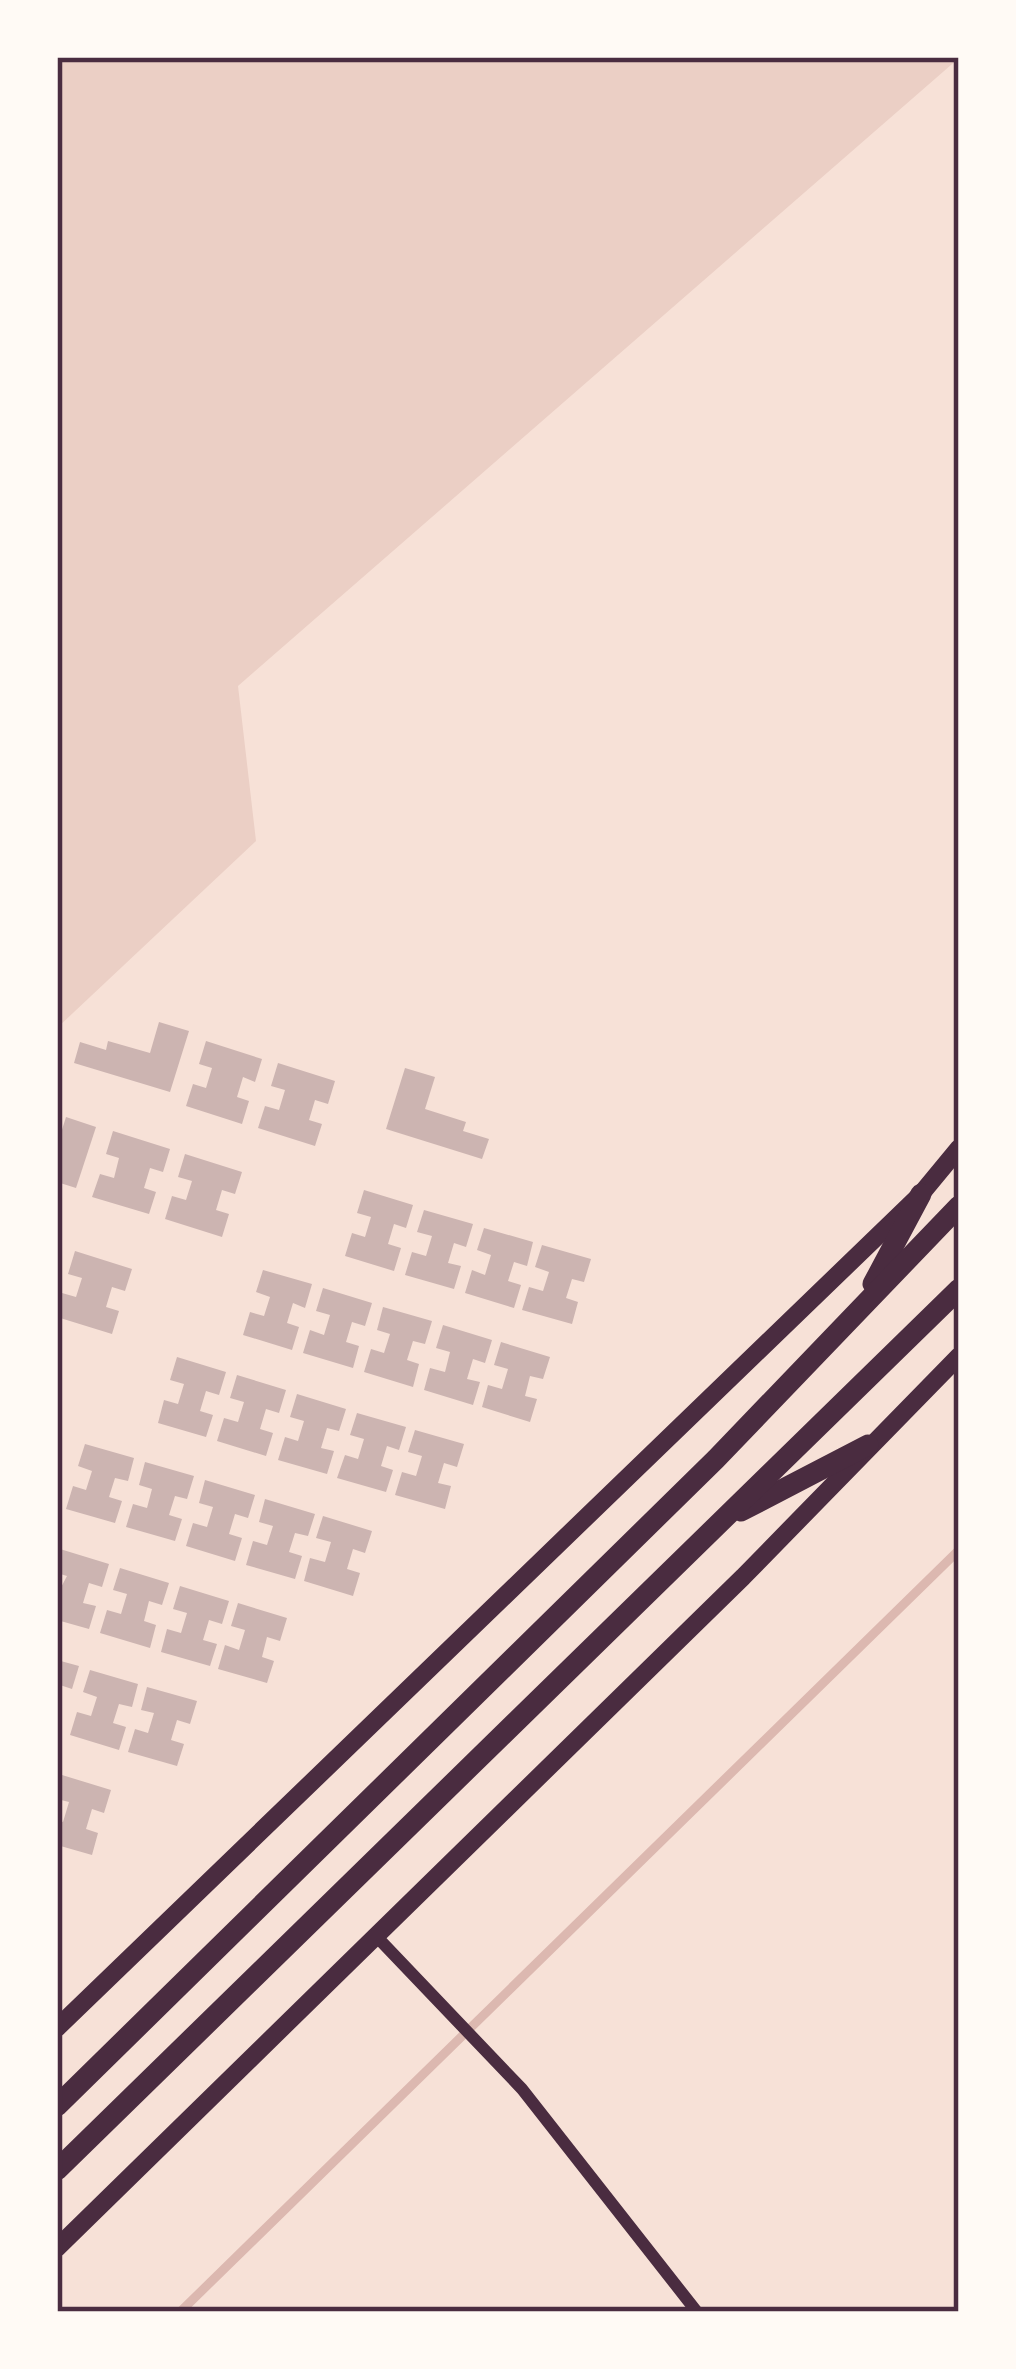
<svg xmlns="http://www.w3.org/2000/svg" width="1016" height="2369" font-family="'IBM Plex Sans',sans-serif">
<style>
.green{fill:#ebcfc5}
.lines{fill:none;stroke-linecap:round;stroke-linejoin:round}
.stream{stroke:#dcb8b0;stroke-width:9}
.building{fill:#ccb4b1}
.minor{stroke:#4a2c40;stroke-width:12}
.secondary{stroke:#4a2c40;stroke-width:18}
.primary{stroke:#4a2c40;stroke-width:21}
.neatline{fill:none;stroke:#4a2c40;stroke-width:4.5}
</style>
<rect width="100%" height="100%" fill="#f7e1d7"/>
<!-- green -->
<polygon class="green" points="57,57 959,58 238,686 256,841 57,1028"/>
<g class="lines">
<!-- stream -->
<polyline class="stream" points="180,2312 959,1550"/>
</g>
<!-- building -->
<g class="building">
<polygon points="159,1022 189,1031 170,1092 74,1063 80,1042 106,1050 108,1041 150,1053"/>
<polygon points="206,1041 262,1059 255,1082 243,1077 237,1097 249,1101 242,1124 186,1106 193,1084 206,1088 212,1068 199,1064"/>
<polygon points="278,1063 335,1081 328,1104 315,1100 309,1120 322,1124 315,1146 258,1128 265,1106 279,1110 285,1090 271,1086"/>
<polygon points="405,1068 435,1077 425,1109 466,1122 463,1131 489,1139 482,1159 386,1129"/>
<polygon points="66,1117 96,1127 76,1188 57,1182 57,1146"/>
<polygon points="113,1131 170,1149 163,1172 150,1168 144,1188 156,1192 149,1214 92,1197 100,1174 114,1178 119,1158 106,1154"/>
<polygon points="185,1154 242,1172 235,1194 222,1190 216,1210 229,1214 222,1237 165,1219 172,1196 186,1200 192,1181 178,1177"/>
<polygon points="364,1190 413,1205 406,1228 394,1224 388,1244 401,1248 394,1271 345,1256 352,1233 365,1237 371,1217 357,1213"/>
<polygon points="424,1210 473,1224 466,1247 454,1243 448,1263 461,1266 454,1289 405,1275 412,1252 426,1256 432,1236 417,1232"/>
<polygon points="484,1228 533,1242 527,1266 514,1262 508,1281 521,1285 514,1308 465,1293 472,1270 485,1275 491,1255 477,1250"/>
<polygon points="542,1245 591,1259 584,1282 572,1279 566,1298 578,1302 572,1324 522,1310 529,1287 543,1291 549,1272 535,1267"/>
<polygon points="75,1251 132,1269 125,1291 112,1287 106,1307 119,1311 112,1334 57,1317 62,1293 76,1297 82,1278 68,1274"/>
<polygon points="263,1270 312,1284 305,1308 293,1303 287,1323 299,1327 292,1350 243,1335 250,1312 264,1316 270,1297 256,1292"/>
<polygon points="323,1288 372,1303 365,1326 352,1322 346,1342 359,1346 353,1368 303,1353 310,1330 324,1335 330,1315 316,1311"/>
<polygon points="383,1307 432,1321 425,1344 413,1341 407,1360 419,1364 413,1387 364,1372 371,1349 384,1353 390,1334 377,1330"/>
<polygon points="443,1325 492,1340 485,1363 473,1359 467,1379 480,1382 473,1405 424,1390 430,1368 445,1372 450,1352 436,1348"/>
<polygon points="501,1342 550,1357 543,1379 530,1376 525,1396 537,1399 530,1422 482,1407 488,1385 502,1389 508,1369 494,1365"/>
<polygon points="177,1357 226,1372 219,1395 206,1391 200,1411 213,1415 206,1437 158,1423 164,1400 178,1404 184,1384 170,1380"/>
<polygon points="237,1375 286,1390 279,1413 266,1409 260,1429 273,1433 266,1456 217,1441 224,1418 238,1422 244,1402 230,1398"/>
<polygon points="297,1394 346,1409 339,1431 327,1428 321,1448 334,1451 327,1474 278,1460 285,1437 298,1441 304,1421 290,1417"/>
<polygon points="357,1413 406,1427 399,1450 387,1446 381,1466 393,1470 386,1492 337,1478 345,1455 358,1459 364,1439 350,1435"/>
<polygon points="415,1430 464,1444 457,1467 444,1463 438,1483 451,1486 445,1509 395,1495 402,1472 416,1476 422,1456 408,1452"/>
<polygon points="85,1444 134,1458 128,1481 115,1478 109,1497 122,1501 115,1523 66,1509 73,1486 86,1490 92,1471 78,1466"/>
<polygon points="145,1462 194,1476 187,1499 175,1496 169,1515 182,1519 175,1541 126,1527 133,1504 147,1508 152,1489 139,1485"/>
<polygon points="205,1480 255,1495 248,1518 235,1514 229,1534 242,1538 235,1561 186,1546 193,1523 207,1527 213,1507 199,1503"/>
<polygon points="265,1499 315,1514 308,1536 295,1533 289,1552 302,1556 295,1579 246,1565 253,1541 267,1545 273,1526 259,1522"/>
<polygon points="323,1516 372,1531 365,1553 353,1549 347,1569 360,1573 353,1596 304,1581 310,1558 325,1562 331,1542 316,1538"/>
<polygon points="60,1549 109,1564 102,1587 89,1583 83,1603 96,1606 89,1629 57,1620 57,1595 67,1576 57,1573"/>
<polygon points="120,1568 169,1583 162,1605 149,1601 144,1621 156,1625 150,1648 100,1633 107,1610 121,1614 127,1594 113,1590"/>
<polygon points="180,1586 229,1601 222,1624 209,1620 203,1640 217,1644 210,1666 161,1652 167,1629 181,1633 187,1613 173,1609"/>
<polygon points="238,1603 287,1618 280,1641 267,1637 262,1657 274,1661 267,1683 218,1669 225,1645 239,1650 245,1630 231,1626"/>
<polygon points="57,1660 79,1666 72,1689 57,1684"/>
<polygon points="90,1670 138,1684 132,1707 119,1704 113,1723 126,1727 119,1750 70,1735 77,1712 91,1716 97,1697 83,1692"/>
<polygon points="147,1687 197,1701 190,1724 177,1720 171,1740 184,1744 177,1766 128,1752 135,1729 148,1733 154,1713 141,1710"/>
<polygon points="62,1775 111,1790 104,1813 92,1809 86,1829 98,1833 92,1855 57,1845 57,1820 63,1822 69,1802 57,1799"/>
</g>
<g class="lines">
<!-- minor -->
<polyline class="minor" points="377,1937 522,2089 697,2312"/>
<!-- secondary -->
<g class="secondary">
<polyline points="57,2028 921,1194 959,1148"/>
<polyline points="57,2248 743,1577 959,1356"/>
</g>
<!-- primary -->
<g class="primary">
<polyline points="873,1284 921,1194"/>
<polyline points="741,1511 868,1445"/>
<polyline points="57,2106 716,1459 959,1206"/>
<polyline points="57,2170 959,1289"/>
</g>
</g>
<!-- border -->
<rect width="1016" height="2369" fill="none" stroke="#fffaf5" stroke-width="120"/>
<rect x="60" y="60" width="896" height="2249" class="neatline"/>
</svg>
